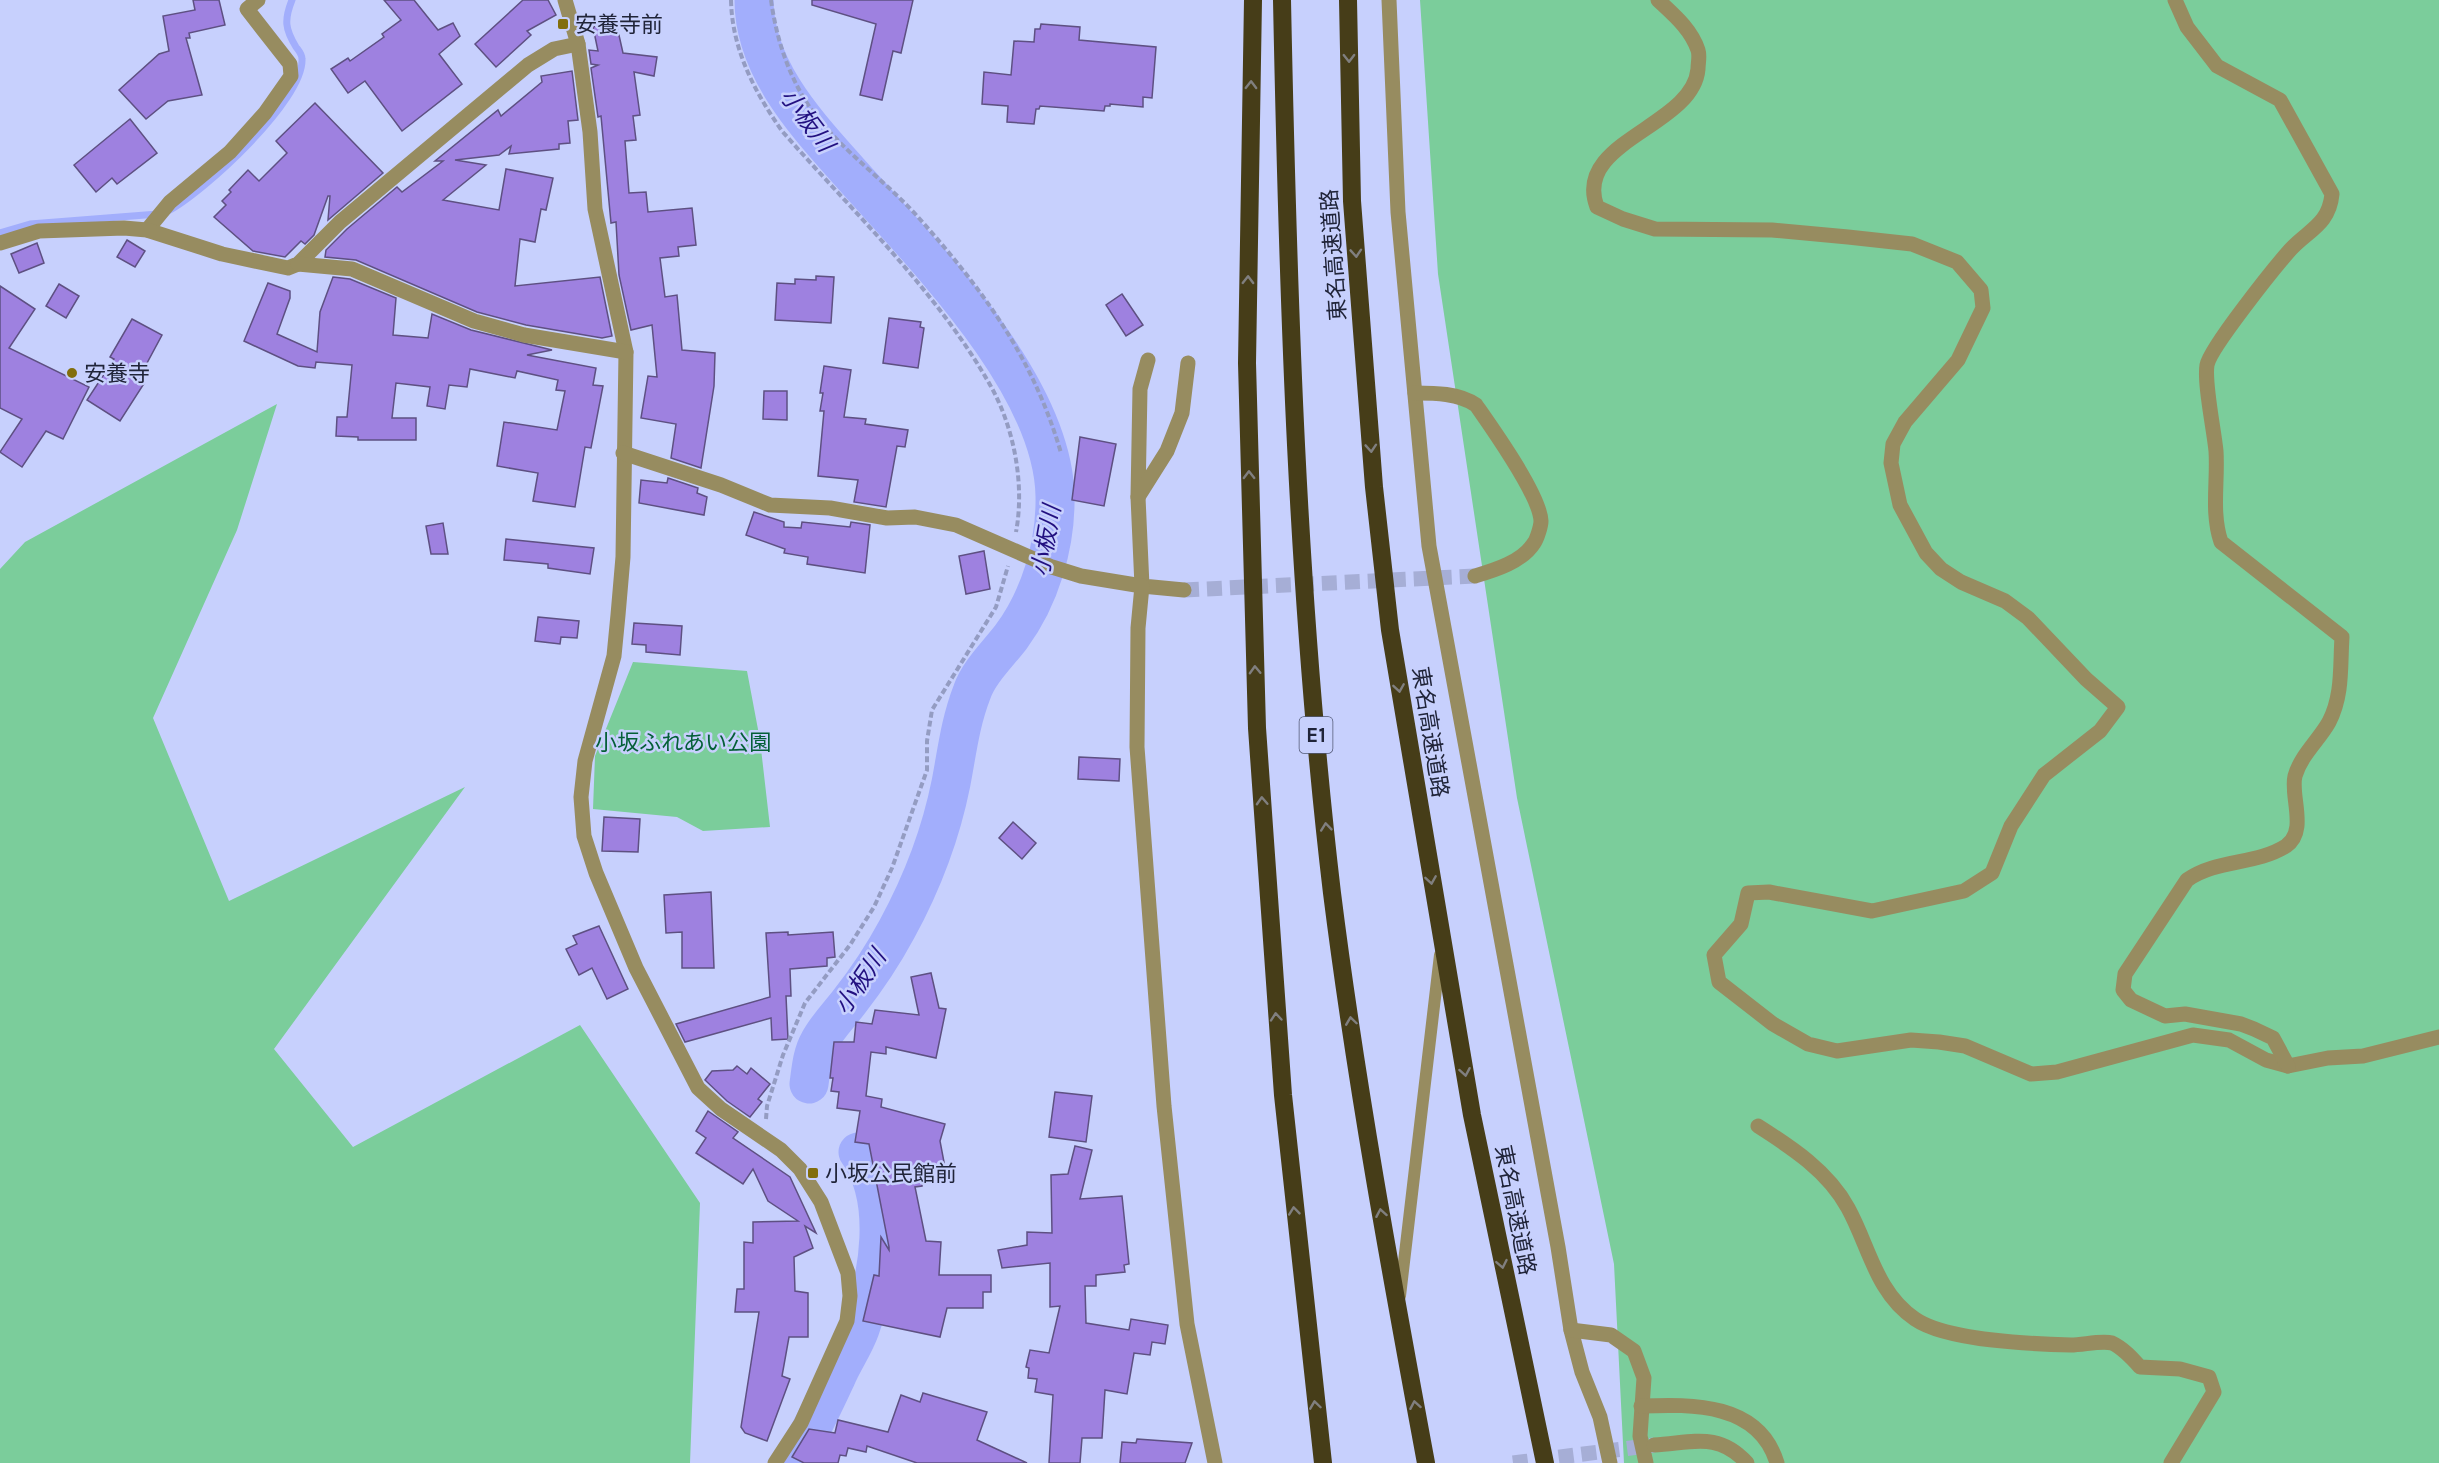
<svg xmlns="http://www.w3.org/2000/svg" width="2439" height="1463" font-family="Karla,'Noto Sans JP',sans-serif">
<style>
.green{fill:#7bcd9b}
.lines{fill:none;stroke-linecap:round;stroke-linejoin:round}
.stream{stroke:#a2aefc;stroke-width:7}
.river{stroke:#a2aefc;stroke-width:39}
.building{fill:#9e81e0;stroke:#5e5082;stroke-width:1.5}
.minor-tunnel{stroke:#a6aed6;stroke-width:15;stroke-dasharray:15 8;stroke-linecap:butt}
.path{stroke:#949cc2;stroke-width:4;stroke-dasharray:6 3;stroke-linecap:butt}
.service{stroke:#978c60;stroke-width:12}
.minor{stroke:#978c60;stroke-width:15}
.motorway{stroke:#463d18;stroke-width:18}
.oneway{stroke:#807f7f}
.poi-dot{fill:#826e0c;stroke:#c7d0fd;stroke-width:2}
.labels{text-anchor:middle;stroke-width:5;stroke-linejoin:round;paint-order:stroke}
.shield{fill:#c7d0fd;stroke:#525874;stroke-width:1.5}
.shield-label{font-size:21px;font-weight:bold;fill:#202439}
.poi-label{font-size:22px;fill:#202439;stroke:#c7d0fd;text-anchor:start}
.street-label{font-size:22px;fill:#202439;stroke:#c7d0fd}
.park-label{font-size:22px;fill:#045f37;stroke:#c7d0fd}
.water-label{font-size:24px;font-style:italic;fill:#221080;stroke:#c7d0fd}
</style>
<rect width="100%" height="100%" fill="#c7d0fd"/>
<!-- green -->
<g class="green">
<polygon points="1420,0 2439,0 2439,1463 1624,1463 1614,1264 1517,798 1438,274"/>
<polygon points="277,404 237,530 153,718 229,901 465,787 274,1049 353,1147 580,1025 700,1203 690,1463 0,1463 0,569 25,542"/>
<polygon points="633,662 747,671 760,740 770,827 703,831 677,817 593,809 595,756"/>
</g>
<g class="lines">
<!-- stream -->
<g class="stream">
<path d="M168,211C204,192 304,100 302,59C302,54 299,51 296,47C285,29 284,20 292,0"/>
<polyline points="0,233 30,224 158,214"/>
</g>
<!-- river -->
<g class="river">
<path d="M754,0C754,66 803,120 844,166C916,248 1053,381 1055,496C1056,545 1040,598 1011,637C998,654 979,672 972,692C960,723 957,752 951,783C941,833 921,885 897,929C883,955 867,979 849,1002C839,1015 827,1027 819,1042C812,1054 811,1070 809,1084"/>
<path d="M791,1463C809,1436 822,1408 836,1378C843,1361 854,1346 860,1329C879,1275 892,1201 858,1152"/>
</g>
</g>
<!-- building -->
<g class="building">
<polygon points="193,0 219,0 225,25 189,33 190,38 186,38 202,95 168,101 146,119 119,90 159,54 169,51 163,16 195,10"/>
<polygon points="384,0 414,0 438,30 453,23 460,36 439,54 462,84 402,131 365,81 348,93 331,69 348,58 350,61 384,37 382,34 401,20"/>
<polygon points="523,0 548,0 556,15 527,31 531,35 496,67 475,44"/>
<polygon points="812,0 913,0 901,53 893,51 882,100 860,95 876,24 812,5"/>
<polygon points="616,22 623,53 657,57 654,76 634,72 640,115 633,116 636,140 625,141 629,193 646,192 648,212 692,208 696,245 678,247 679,256 660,258 665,297 677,295 682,350 715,353 714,386 701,468 671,458 676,424 641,418 648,376 657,377 652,325 631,330 619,275 616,222 611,223 601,116 598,117 591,68 598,65 591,64 589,50 598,51 593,27"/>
<polygon points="1041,24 1080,27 1079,40 1156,47 1152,98 1143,97 1143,107 1110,104 1110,106 1105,106 1104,111 1040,106 1039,109 1036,109 1034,124 1007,122 1008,106 982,104 984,72 1011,75 1014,41 1034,42 1035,29 1040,29"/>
<polygon points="572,71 578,120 568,121 570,143 559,144 559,149 509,154 511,146 499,155 455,160 486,165 443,200 499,210 506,169 553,178 546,210 541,209 535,242 520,239 515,286 600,277 612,336 602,338 526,325 477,312 356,260 325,257 326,250 347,229 397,187 402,192 443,161 435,161 498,110 501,116 542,82 541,76"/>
<polygon points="315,103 383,173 328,220 330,196 328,196 314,235 305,244 301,241 285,257 253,251 214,217 226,205 222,201 231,192 229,190 248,170 259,181 287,153 276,141"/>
<polygon points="130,119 157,153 117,184 112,178 96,192 74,165"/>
<polygon points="127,240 145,251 135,267 117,257"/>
<polygon points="37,243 44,263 19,273 11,254"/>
<polygon points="816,276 834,277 831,323 775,320 777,283 795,284 795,279 816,280"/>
<polygon points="333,277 350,279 396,298 393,335 428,338 432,314 471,330 552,350 527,355 596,368 593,385 603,386 591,448 585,447 575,507 533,501 538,473 497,466 504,422 557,430 565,391 556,390 558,380 517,371 515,378 470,369 467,387 449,385 445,409 427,406 430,387 396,383 392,418 416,418 416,440 358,440 358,437 336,436 337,417 347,417 352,365 316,362 315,368 298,366 244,341 268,283 290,291 290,298 277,334 317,352 320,312"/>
<polygon points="59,284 79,296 66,318 46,306"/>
<polygon points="0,286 35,309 9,348 89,387 63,439 46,431 22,467 0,452 22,419 0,408"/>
<polygon points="1122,294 1143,325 1126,336 1106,305"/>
<polygon points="889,318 921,322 920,327 924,328 918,368 883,363"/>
<polygon points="132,319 162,335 139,378 145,382 120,421 87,400 114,359 110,357"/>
<polygon points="824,366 851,370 844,417 866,419 865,424 908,430 905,447 897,446 886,507 854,502 858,480 818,476 824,411 820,411 823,393 820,393"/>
<polygon points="764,391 787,391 787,420 763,419"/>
<polygon points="1080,437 1116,444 1104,506 1072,500"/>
<polygon points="668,478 698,488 697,493 707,497 704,515 639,503 641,480 667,483"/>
<polygon points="754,512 784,522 784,527 801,528 802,522 850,527 851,522 870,525 865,573 807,564 808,557 784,553 785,549 746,535"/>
<polygon points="443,523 448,554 431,554 426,526"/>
<polygon points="506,539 594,548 590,574 548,568 548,564 504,560"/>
<polygon points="984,551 990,589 966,594 959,556"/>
<polygon points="538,617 579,621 577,638 561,637 560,644 535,641"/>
<polygon points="634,623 682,626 680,655 646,652 646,645 632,644"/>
<polygon points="1079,757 1120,759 1119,781 1078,779"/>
<polygon points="604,817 640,819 638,852 602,851"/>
<polygon points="1013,822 1036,843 1022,859 999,838"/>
<polygon points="711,892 714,968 682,968 682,932 666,933 664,895"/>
<polygon points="599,926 628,989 607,999 592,968 579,975 566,949 577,944 573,936"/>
<polygon points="788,932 788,935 833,932 835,957 827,958 827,966 790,969 791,996 786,996 788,1039 772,1040 771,1018 685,1042 676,1024 770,997 766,933"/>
<polygon points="931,973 939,1008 946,1009 936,1058 886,1047 886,1054 871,1052 866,1096 882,1099 881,1107 945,1124 940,1141 947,1178 922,1183 922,1186 915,1187 926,1241 941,1242 939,1275 991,1275 991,1292 983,1292 983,1308 947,1308 940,1337 863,1321 874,1275 879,1276 881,1237 889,1250 889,1247 869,1144 855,1142 860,1111 837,1108 839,1092 831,1091 833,1078 830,1078 834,1042 854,1042 856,1022 872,1024 875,1010 919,1015 911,977"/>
<polygon points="737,1066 747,1074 751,1068 770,1084 758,1099 762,1102 750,1117 727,1101 705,1080 712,1071 733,1070"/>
<polygon points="1055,1092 1092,1096 1086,1142 1049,1137"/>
<polygon points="708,1111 738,1132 733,1138 790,1177 816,1233 805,1226 813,1248 794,1257 795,1291 808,1293 808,1337 789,1337 782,1376 790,1379 767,1441 745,1433 741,1427 759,1312 735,1312 737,1289 744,1289 744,1242 753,1243 753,1222 798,1221 768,1201 753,1169 743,1184 696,1153 706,1138 696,1131"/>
<polygon points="1075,1146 1092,1150 1080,1199 1122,1196 1129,1264 1124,1265 1125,1272 1096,1275 1096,1286 1085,1286 1086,1323 1129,1330 1131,1319 1168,1325 1165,1344 1152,1342 1150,1355 1134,1353 1127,1394 1105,1390 1102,1438 1082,1438 1080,1463 1049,1463 1053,1395 1035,1392 1037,1379 1028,1378 1029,1368 1026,1367 1030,1350 1049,1353 1060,1306 1050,1307 1050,1263 1002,1268 998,1250 1027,1245 1027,1232 1052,1233 1051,1175 1068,1174"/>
<polygon points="923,1393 987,1412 977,1440 1027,1463 917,1463 867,1446 866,1452 848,1448 846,1456 840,1455 838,1463 804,1463 792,1457 809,1429 835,1433 838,1420 888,1432 901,1395 920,1402"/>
<polygon points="1137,1439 1192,1443 1185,1463 1120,1463 1122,1442 1136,1443"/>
</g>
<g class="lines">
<!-- minor-tunnel -->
<g class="minor-tunnel">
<polyline points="1184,590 1475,576"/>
<polyline points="1513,1463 1654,1445"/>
</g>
<!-- path -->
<g class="path">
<path d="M731,0C732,49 754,91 782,131C853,212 935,289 989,383C1014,426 1025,484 1016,532"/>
<path d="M771,0C776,36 787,72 807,103C836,147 883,178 918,217C983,290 1033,357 1061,453"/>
<polyline points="766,1119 767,1106 783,1055 805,1003 850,945 874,907 892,868 927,770 927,741 932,710 996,607 1008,566"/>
</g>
<!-- service -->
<polyline class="service" points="1400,1296 1440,955"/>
<!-- minor -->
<g class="minor">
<polyline points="565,0 578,44 590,132 595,209 626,352 623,557 618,615 614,656 585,761 581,797 584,836 596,873 636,968 698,1088 721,1109 781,1150 800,1169 821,1202 848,1273 850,1296 847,1321 801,1423 775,1463"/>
<polyline points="1389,0 1398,212 1429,546 1558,1247 1571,1330 1582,1372 1600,1417 1610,1463"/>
<path d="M1658,0C1674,15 1691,29 1698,50C1700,56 1698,63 1698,69C1693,127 1572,141 1597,207L1623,219L1655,229L1772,230L1848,237L1912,244L1957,262L1981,290L1983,308L1958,360L1905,422L1893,444L1891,463L1900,505L1926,553L1941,569L1961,582L2005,601L2028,618L2086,679L2118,707L2100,731L2044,775L2011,826L1992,873L1964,891L1872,911L1769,892L1748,893L1741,924L1714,955L1719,982L1773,1024L1808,1044L1837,1051L1911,1040L1939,1042L1965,1046L2031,1074L2057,1072L2193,1035L2229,1040L2266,1060L2288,1066L2328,1058L2363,1056L2439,1037"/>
<path d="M2175,0L2187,27L2217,66L2280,100L2332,194C2329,225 2308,230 2290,250C2275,267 2210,348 2207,365C2204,383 2214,430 2216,451C2218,482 2211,512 2221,542L2342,637C2340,666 2343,695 2329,722C2319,740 2301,755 2295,776C2290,796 2308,831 2286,846C2256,865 2217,859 2187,880L2125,974L2123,990L2131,1000L2165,1016L2185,1014L2241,1024L2254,1029L2273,1038L2288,1066"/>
<polyline points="147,230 170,202 230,152 265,113 291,76 290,64 247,9 258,0"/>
<polyline points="0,243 39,231 124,228 147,230 222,254 288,268 298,264 340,222 528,65 554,49 578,44"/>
<polyline points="298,264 352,269 474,321 524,335 626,352"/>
<polyline points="1148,360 1140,389 1138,497 1142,586 1184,590"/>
<path d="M1415,393C1434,393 1459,393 1476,405C1492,428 1540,495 1541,521C1541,526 1537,539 1534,543C1522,562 1495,570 1475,576"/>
<polyline points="623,453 721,485 770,505 830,508 887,518 915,517 956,525 1052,567 1081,576 1142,586 1138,628 1137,747 1164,1106 1187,1324 1215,1463"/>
<polyline points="1138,497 1167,451 1182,413 1188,363"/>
<path d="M1758,1126C1791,1147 1828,1171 1848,1208C1869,1246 1876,1293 1915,1319C1947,1341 2032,1344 2071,1345C2083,1345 2102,1340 2112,1343C2123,1348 2132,1358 2140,1367L2180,1369L2209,1377L2214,1392L2171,1463"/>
<polyline points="1571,1330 1611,1335 1634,1351 1644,1378 1640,1436 1646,1463"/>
<path d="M1641,1406C1693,1404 1759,1403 1777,1463"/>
<path d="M1654,1445C1692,1443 1718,1431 1747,1463"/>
</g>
<!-- motorway -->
<g class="motorway">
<polyline points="1253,0 1247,363 1257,728 1283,1095 1323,1463"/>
<path d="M1282,0C1288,298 1297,597 1332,893C1356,1084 1391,1274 1426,1463"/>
<polyline points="1348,0 1352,201 1374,487 1390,630 1472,1115 1545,1463"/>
</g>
</g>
<!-- one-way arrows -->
<defs><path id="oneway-chevron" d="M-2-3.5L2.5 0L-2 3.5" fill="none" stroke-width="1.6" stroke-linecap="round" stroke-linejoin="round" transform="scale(1.5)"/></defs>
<g class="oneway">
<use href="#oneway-chevron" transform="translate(1349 58) rotate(89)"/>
<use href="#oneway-chevron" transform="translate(1251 85) rotate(-89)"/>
<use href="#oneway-chevron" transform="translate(1356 253) rotate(86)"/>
<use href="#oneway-chevron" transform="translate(1248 280) rotate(-89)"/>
<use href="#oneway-chevron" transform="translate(1371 448) rotate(86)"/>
<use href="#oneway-chevron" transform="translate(1249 475) rotate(-91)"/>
<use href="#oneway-chevron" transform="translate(1255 670) rotate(-92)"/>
<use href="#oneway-chevron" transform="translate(1399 688) rotate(81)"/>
<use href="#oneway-chevron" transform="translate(1262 801) rotate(-93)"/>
<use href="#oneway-chevron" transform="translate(1326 827) rotate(-96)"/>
<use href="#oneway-chevron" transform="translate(1431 880) rotate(81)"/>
<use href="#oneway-chevron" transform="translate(1276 1017) rotate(-95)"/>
<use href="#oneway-chevron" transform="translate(1351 1021) rotate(-98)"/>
<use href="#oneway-chevron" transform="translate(1465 1072) rotate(80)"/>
<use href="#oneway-chevron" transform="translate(1294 1211) rotate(-96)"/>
<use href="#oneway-chevron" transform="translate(1381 1213) rotate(-100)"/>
<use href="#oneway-chevron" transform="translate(1502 1264) rotate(79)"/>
<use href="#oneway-chevron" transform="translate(1315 1405) rotate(-98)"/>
<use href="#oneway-chevron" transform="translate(1415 1405) rotate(-100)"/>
</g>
<!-- markers -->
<g class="poi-dot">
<rect x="557" y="18" width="12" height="12" rx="3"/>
<circle cx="72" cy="373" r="6"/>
<rect x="807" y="1167" width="12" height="12" rx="3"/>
</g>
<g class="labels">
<!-- shield labels -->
<rect class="shield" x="1299.5" y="717" width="33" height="36" rx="4.5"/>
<g class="shield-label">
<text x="1316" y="742">E1</text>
</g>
<!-- poi labels -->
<g class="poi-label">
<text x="575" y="32">安養寺前</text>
<text x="84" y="381">安養寺</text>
<text x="825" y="1181">小坂公民館前</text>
</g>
<!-- street labels -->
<g class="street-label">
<text transform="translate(1333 255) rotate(-94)" y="8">東名高速道路</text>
<text transform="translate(1431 732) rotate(81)" y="8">東名高速道路</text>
<text transform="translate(1516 1210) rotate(79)" y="8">東名高速道路</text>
</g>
<!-- park labels -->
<g class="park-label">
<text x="683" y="750">小坂ふれあい公園</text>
</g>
<!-- water labels -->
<g class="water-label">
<text transform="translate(807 120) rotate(53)" y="8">小板川</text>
<text transform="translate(1046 541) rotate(-80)" y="8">小板川</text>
<text transform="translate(860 982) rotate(-56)" y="8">小板川</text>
</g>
</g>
</svg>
